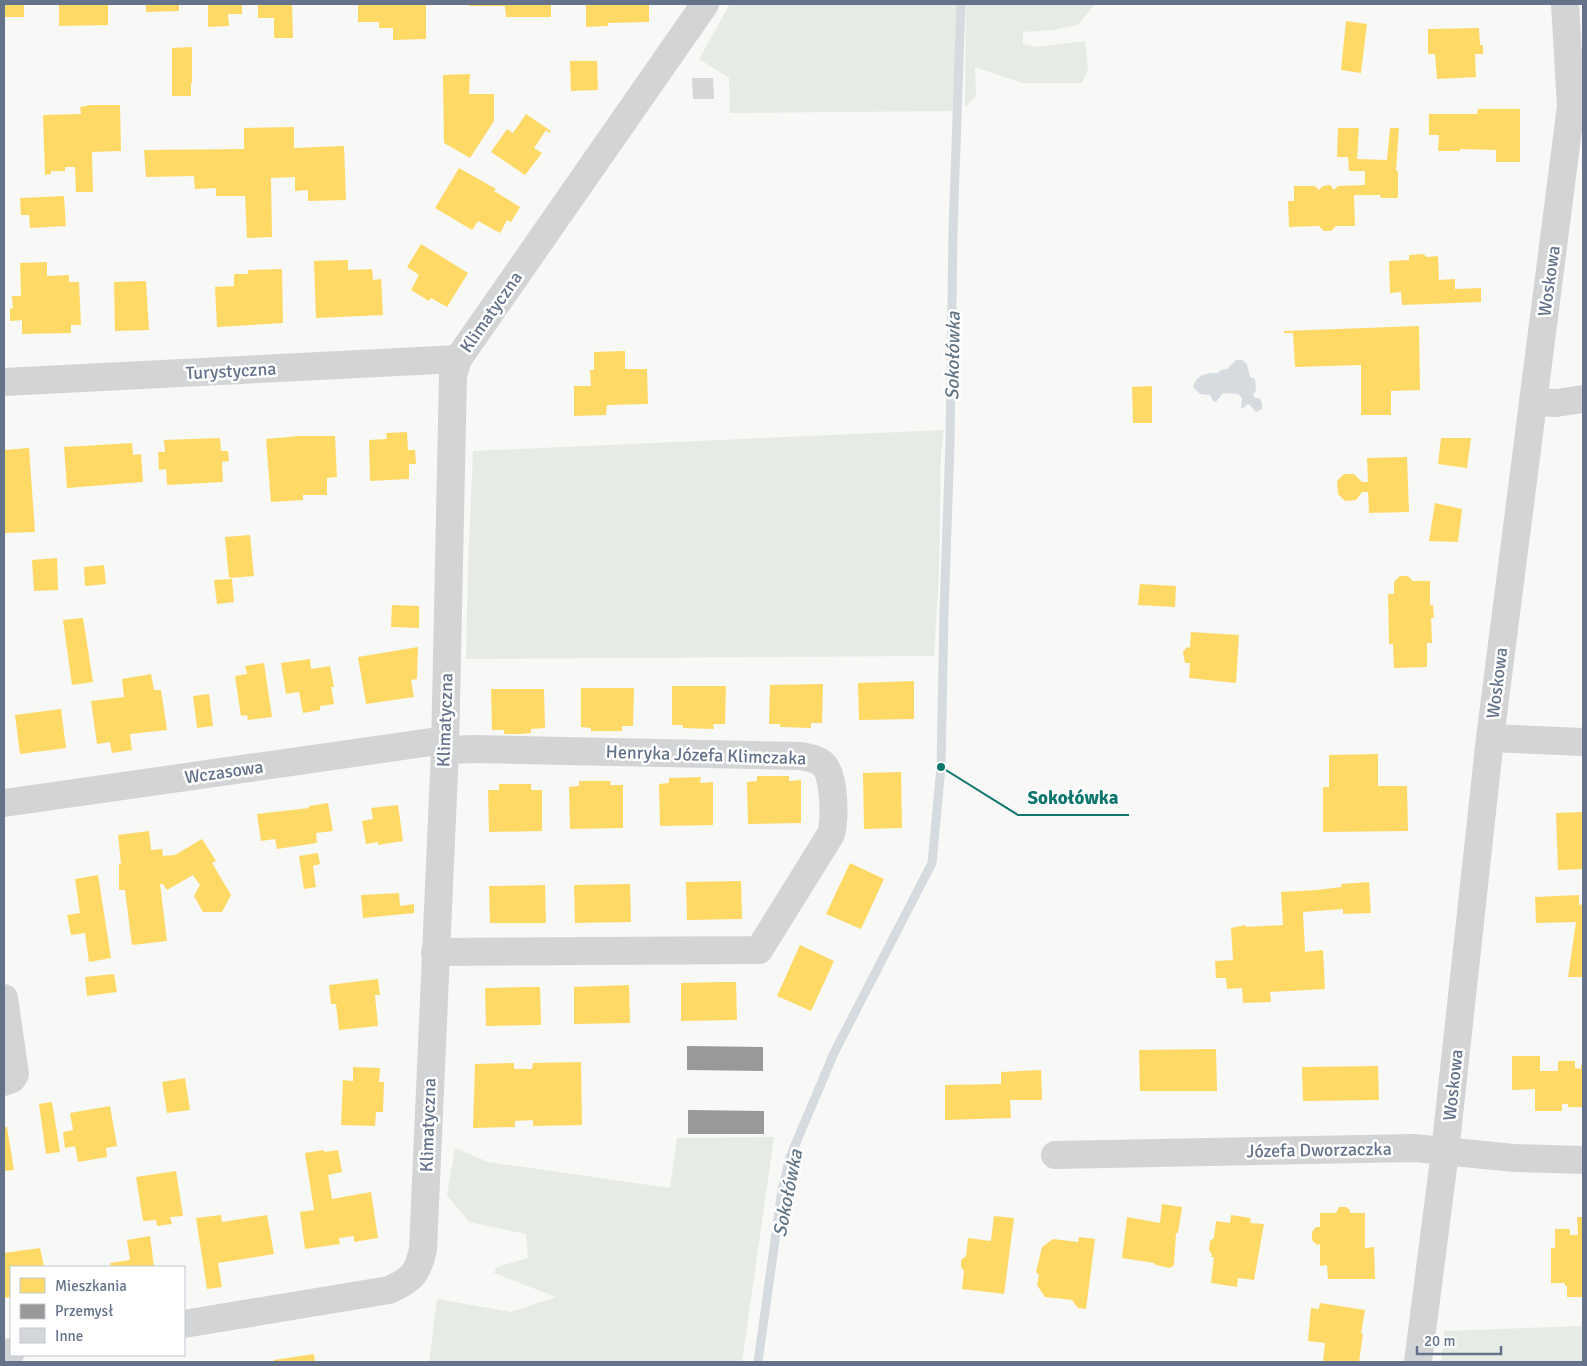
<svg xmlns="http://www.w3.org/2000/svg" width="1587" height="1366" font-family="Signika,sans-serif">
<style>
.green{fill:#e7ebe5}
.water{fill:#d5dbdf}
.homes{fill:#ffd966}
.industry{fill:#999}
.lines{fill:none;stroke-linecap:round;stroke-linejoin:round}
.stream{stroke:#d5dbdf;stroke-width:9}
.building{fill:#d5d6d7}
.street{stroke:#d3d4d5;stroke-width:28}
.labels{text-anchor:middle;stroke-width:5;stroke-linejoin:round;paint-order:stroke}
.street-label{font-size:18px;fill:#65738a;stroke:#fff}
.water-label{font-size:19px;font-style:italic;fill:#617585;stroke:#fff}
.leader{fill:none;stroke:#0f766e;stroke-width:2}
.callout-dot{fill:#0f766e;stroke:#fff;stroke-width:2}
.callout-label{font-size:19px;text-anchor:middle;font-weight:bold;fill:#0f766e;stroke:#fff;stroke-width:5;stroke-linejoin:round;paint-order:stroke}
</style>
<rect width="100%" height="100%" fill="#f8f8f7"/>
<!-- green -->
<g class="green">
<polygon points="730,4 958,4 955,111 730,113 729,78 699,59"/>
<polygon points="966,4 1095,4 1078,25 1053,30 1023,32 1023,44 1038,47 1085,41 1088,69 1082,83 1022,83 975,67 976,96 965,108"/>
<polygon points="944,430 941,452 939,573 934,656 466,659 468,566 473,451"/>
<polygon points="774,1137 742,1362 429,1362 437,1299 511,1312 556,1297 494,1273 497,1267 528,1258 526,1234 469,1222 447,1195 455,1148 488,1162 670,1188 677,1138"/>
<polygon points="1583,1326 1583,1362 1441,1362 1444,1331"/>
</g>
<!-- water -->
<path class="water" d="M1236,360H1242L1247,364L1250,377L1255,379L1256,391L1253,394L1254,397L1260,399L1262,403V409L1256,412L1251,406L1248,404L1243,408H1241L1242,398L1238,394L1223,393L1216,402L1213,401L1210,395L1200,394L1193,387C1197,374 1206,373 1218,373L1221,370L1227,369Z"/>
<!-- homes -->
<g class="homes">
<rect x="4" y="4" width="20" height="13"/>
<polygon points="59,4 108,4 108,25 59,26"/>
<polygon points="146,4 179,4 179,11 146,12"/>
<polygon points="208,4 242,4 242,14 228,14 229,26 208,27"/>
<polygon points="258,4 292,4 293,38 274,38 274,18 258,18"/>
<polygon points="358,4 426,4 426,39 393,40 393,28 379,28 379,22 358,22"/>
<polygon points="469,4 551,4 551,17 506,17 505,6 469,6"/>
<polygon points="586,4 649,4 649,22 608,23 608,26 586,27"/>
<polygon points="1346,21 1367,24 1361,73 1341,70"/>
<polygon points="1479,28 1480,45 1483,45 1483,54 1475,54 1476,77 1437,79 1435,54 1428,54 1428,29"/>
<polygon points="192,47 192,83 191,83 191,96 172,96 172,48"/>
<polygon points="570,61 597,61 598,90 571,91"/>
<polygon points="470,74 469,94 494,94 494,121 470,158 444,143 443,75"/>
<polygon points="91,105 120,105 121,151 92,152 93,192 76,192 75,167 65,167 65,171 51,171 51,174 45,175 43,115 81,114 80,107"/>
<polygon points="1478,109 1520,109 1520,162 1496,162 1496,150 1460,149 1460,151 1438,151 1439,135 1429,135 1429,114 1477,114"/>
<polygon points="526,114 551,131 549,133 546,130 534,148 542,153 525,175 491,152 507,129 513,133"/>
<polygon points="294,127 294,148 344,146 346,200 308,201 308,190 295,191 295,177 271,178 272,237 247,238 245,196 216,196 216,188 195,189 194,176 146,177 144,150 244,149 244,128"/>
<polygon points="1338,128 1359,128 1357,159 1387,160 1390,128 1399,128 1396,171 1398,171 1398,198 1381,198 1380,195 1354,195 1355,226 1336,226 1331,231 1324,231 1319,226 1289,227 1288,201 1294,201 1294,186 1315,186 1319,190 1323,186 1330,185 1334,190 1338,186 1365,185 1365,171 1349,171 1348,157 1337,157"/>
<polygon points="459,168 496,189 494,191 520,207 511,222 507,220 500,233 478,221 472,230 435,208"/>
<polygon points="64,196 66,226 30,228 29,215 21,215 20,198"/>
<polygon points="421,244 468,273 447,307 431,298 429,301 411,290 419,275 407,267"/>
<polygon points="1423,254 1427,257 1438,256 1439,280 1455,279 1455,289 1481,288 1481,302 1402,305 1401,292 1390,293 1389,261 1409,260 1409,255"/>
<polygon points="348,260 348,270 372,269 373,280 381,279 383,315 316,318 314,261"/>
<polygon points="47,262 47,276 69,275 69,282 79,282 81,325 71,325 71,333 22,334 22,320 10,321 10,309 13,308 12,296 21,296 20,263"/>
<polygon points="282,269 283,323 217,327 215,287 234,286 234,274 248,274 248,270"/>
<polygon points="146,281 149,330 115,331 114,282"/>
<polygon points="1419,326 1420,390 1391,391 1391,415 1361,415 1361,365 1295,367 1293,333 1284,333 1284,331"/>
<polygon points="625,351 625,369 647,369 648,404 607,405 606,415 574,416 574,386 591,386 590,370 594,370 594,352"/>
<polygon points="1152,386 1152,423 1133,423 1132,387"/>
<polygon points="407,432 408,450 415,450 416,464 409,464 409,479 370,481 369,440 387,439 386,433"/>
<polygon points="299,436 335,436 337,477 327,478 327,495 303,495 303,500 271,502 266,439"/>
<polygon points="220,438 221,451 228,451 229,461 222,462 223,482 167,485 166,469 159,470 158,452 165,452 164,440"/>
<polygon points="1441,438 1471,438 1467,468 1438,464"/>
<polygon points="132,443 133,455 141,454 143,482 67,488 64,447"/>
<polygon points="29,448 35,532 4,533 4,450"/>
<polygon points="1407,457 1409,512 1369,513 1368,492 1362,492 1356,500 1345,501 1338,494 1337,481 1344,474 1354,474 1362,482 1368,482 1367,458"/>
<polygon points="1435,503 1462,509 1458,542 1429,541"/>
<polygon points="250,535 254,576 229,578 225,537"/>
<polygon points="57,558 58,590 34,591 32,560"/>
<polygon points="104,565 106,584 85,586 84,567"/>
<polygon points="1400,576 1408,576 1413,581 1430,581 1430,605 1433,605 1434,618 1431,618 1432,643 1427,643 1427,667 1394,668 1393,644 1389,644 1388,594 1394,594 1394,582"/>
<polygon points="232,579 234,602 217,604 214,580"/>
<polygon points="1140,584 1176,586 1175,607 1138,605"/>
<polygon points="392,605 419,606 419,628 391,627"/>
<polygon points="83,618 93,682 72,685 63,620"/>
<polygon points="1191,632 1239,635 1236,683 1189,678 1190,663 1185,663 1183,652 1187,647 1190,648"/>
<polygon points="418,647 417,679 411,680 414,697 366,704 358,657"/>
<polygon points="310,659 311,669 330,666 334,687 331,687 334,704 320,706 320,710 303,713 299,692 286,694 281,663"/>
<polygon points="264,663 272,717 248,720 247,715 241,716 235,676 247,674 245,666"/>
<polygon points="151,674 154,690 161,690 167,730 130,734 132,750 112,753 110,742 97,744 91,701 124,697 122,679"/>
<polygon points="914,681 914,719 859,720 858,683"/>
<polygon points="823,684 822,723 811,723 811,728 780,727 780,724 769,724 770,685"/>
<polygon points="672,686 726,686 725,724 713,724 714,729 683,728 683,725 672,725"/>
<polygon points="581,688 634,688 633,726 622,726 622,731 591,731 591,728 581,727"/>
<polygon points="491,689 544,689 545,728 531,729 531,733 520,734 504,734 504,730 492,730"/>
<polygon points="209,694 213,726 197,728 193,696"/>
<polygon points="61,709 66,748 20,754 15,715"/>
<polygon points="1378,754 1378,786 1407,786 1408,831 1323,832 1323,787 1329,787 1329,755"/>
<polygon points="901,772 902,828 864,829 863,773"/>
<polygon points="757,776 789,776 789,781 801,780 801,823 748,824 747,782 757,781"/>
<polygon points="701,777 700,783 713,782 713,825 660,826 659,784 669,783 669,778"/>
<polygon points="579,781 611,781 610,785 623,785 623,828 570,829 569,787 579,786"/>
<polygon points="499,784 531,784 531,790 542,790 542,831 489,832 488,790 499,790"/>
<polygon points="328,803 333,831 316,833 317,843 277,849 275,839 261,841 257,814 309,808 309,806"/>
<polygon points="398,805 403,841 378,845 378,842 366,844 362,821 373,819 371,808"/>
<polygon points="1583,812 1583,869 1558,870 1556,813"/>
<polygon points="149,831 151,850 162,849 163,856 175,855 202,839 216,861 212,863 231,895 222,912 203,912 194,896 200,885 193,875 167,890 163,884 160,884 167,941 132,945 125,890 119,890 119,864 121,864 118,835"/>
<polygon points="318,853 320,864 313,866 316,887 304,889 299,856"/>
<polygon points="850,863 884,879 861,929 826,914"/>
<polygon points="98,875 111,958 89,962 85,933 71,935 67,915 80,913 75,879"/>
<polygon points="741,881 742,919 687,920 686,882"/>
<polygon points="1369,882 1371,913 1343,914 1343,909 1303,912 1305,952 1323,950 1325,989 1270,992 1271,1002 1243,1003 1242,988 1227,989 1226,978 1216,978 1215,961 1233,960 1231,928 1246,925 1246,927 1283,925 1281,892 1317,890 1342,887 1341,884"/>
<polygon points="630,884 631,922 575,923 574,885"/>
<polygon points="545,885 546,923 490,923 489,886"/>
<polygon points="399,893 400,906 414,904 414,913 363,918 361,895"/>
<polygon points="1579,895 1579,905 1583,904 1583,977 1568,977 1576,922 1536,923 1535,897"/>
<polygon points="800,945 834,961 811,1011 777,996"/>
<polygon points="114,974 117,992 87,996 85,977"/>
<polygon points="378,979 380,995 375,995 378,1026 339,1030 336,1004 331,1004 329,985"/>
<polygon points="721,982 736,982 737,1020 681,1021 681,983"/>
<polygon points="629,985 630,1023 574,1024 574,987"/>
<polygon points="526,987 540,987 541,1025 486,1026 485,988"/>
<polygon points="1216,1049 1217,1091 1140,1091 1139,1050"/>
<polygon points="1512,1056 1540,1056 1540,1071 1558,1071 1558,1061 1575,1061 1575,1068 1581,1069 1581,1065 1583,1065 1583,1107 1568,1107 1568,1104 1562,1104 1562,1111 1535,1111 1535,1089 1512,1090"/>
<polygon points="581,1062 582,1125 533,1126 533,1120 515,1121 515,1127 473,1128 475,1064 514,1063 514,1069 532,1069 533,1063"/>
<polygon points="1378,1066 1379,1100 1303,1101 1302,1067"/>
<polygon points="353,1067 380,1068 379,1082 384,1082 383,1112 376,1112 375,1126 341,1125 343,1080 353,1081"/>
<polygon points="1041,1070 1042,1100 1010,1100 1011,1118 945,1120 945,1085 1001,1084 1001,1072"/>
<polygon points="185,1078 190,1110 167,1113 162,1082"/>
<polygon points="52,1102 60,1152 46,1154 39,1104"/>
<polygon points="110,1106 117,1146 106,1148 107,1157 78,1162 75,1146 65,1148 63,1132 73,1130 70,1113"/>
<polygon points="4,1127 7,1127 14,1170 4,1171"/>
<polygon points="324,1150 324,1152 338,1150 342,1172 328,1175 332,1199 371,1192 378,1238 354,1242 354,1236 339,1238 340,1244 305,1249 300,1212 314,1210 305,1153"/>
<polygon points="176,1171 183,1216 170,1217 172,1224 157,1226 156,1220 143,1221 136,1177"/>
<polygon points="1162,1204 1182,1207 1178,1233 1176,1233 1174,1265 1170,1268 1156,1265 1154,1263 1122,1258 1127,1217 1160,1223"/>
<polygon points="1339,1207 1346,1207 1350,1210 1350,1213 1365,1213 1365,1248 1374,1247 1375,1279 1328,1279 1327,1265 1320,1266 1320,1244 1317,1245 1312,1240 1312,1232 1316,1227 1320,1227 1320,1213 1336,1213"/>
<polygon points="221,1215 222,1222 267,1215 274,1254 218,1263 222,1287 207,1289 196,1218"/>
<polygon points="1231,1215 1251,1218 1250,1223 1264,1224 1254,1280 1238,1278 1237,1287 1211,1283 1214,1257 1211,1257 1212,1255 1209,1250 1210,1241 1214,1238 1216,1221 1230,1223"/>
<polygon points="994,1216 1014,1218 1004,1294 962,1289 964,1271 961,1267 961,1260 966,1256 968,1238 991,1241"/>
<polygon points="1577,1217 1583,1217 1583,1297 1567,1297 1567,1286 1565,1286 1565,1283 1551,1283 1551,1248 1555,1248 1555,1229 1570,1229 1570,1235 1578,1235"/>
<polygon points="150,1236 154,1267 111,1267 110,1263 130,1260 127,1240"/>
<polygon points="1079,1237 1095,1239 1086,1309 1078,1308 1072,1300 1045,1297 1037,1285 1039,1275 1036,1272 1042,1247 1053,1239 1078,1242"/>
<polygon points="40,1248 44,1267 11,1267 11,1297 4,1298 4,1253"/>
<polygon points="1320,1303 1365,1310 1361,1334 1363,1334 1359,1362 1323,1362 1325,1343 1308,1341 1311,1308 1319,1309"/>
<polygon points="314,1354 315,1362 274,1362 274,1360"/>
</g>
<!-- industry -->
<g class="industry">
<polygon points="687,1046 763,1047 763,1071 687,1070"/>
<polygon points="688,1110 764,1111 764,1134 688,1134"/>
</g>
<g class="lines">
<!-- stream -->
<polyline class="stream" points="758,1362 782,1190 790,1157 834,1053 932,863 941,767 944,613 950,442 953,231 961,4"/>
</g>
<!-- building -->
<polygon class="building" points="692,78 713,78 714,99 693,99"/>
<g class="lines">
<!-- street -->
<g class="street">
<polyline points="4,382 458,359"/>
<polyline points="1533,402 1556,403 1583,399"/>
<polyline points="1490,738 1583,742"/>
<polyline points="4,803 445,740"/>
<path d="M435,952L759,950L831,834C835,819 835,775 823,764C817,759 810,758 801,756L475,749L445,750"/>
<polyline points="4,998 15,1074 12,1079 4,1082"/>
<polyline points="1055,1155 1414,1148 1514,1158 1583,1160"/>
<path d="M184,1324L389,1290C412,1280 418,1273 423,1249L445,750L453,375L458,359L705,4"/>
<polyline points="4,1353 11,1352"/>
<polyline points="1418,1362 1445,1152 1490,738 1571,106 1565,4"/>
</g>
</g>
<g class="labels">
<!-- street labels -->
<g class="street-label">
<text transform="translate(1549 281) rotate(-82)" y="6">Woskowa</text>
<text transform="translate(491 312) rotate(-55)" y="6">Klimatyczna</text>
<text transform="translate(231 371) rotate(-3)" y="6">Turystyczna</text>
<text transform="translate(1497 683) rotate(-83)" y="6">Woskowa</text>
<text transform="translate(445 720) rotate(-88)" y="6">Klimatyczna</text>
<text transform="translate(706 755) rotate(2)" y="6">Henryka Józefa Klimczaka</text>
<text transform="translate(224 772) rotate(-8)" y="6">Wczasowa</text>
<text transform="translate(1453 1085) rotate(-84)" y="6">Woskowa</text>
<text transform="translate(428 1125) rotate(-88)" y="6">Klimatyczna</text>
<text transform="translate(1319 1150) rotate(-1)" y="6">Józefa Dworzaczka</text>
</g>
<!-- water labels -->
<g class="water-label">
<text transform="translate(952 356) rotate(-89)" y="7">Sokołówka</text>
<text transform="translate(787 1193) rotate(-79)" y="7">Sokołówka</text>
</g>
</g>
<!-- callouts -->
<path class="leader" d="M941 767L1018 815H1129"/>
<circle class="callout-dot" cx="941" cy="767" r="5"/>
<g class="callout-label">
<text x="1073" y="804">Sokołówka</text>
</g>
<!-- border -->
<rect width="1587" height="1366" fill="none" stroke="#65738a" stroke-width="10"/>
<!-- legend -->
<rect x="10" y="1266" width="175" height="90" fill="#ffffff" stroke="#c1c7d0"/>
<rect x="20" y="1278" width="25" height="15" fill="#ffd966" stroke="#c1c7d0"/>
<text x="55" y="1291" font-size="15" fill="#65738a">Mieszkania</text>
<rect x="20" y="1304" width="25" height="15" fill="#999999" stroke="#c1c7d0"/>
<text x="55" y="1316" font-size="15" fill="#65738a">Przemysł</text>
<rect x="20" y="1328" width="25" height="15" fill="#d5d6d7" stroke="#c1c7d0"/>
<text x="55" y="1341" font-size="15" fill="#65738a">Inne</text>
<!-- scale -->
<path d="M1417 1346v8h84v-8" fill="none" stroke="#65738a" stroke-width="2.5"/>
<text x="1424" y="1346" font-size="15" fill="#65738a" stroke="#ffffff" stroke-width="4" paint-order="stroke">20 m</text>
</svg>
